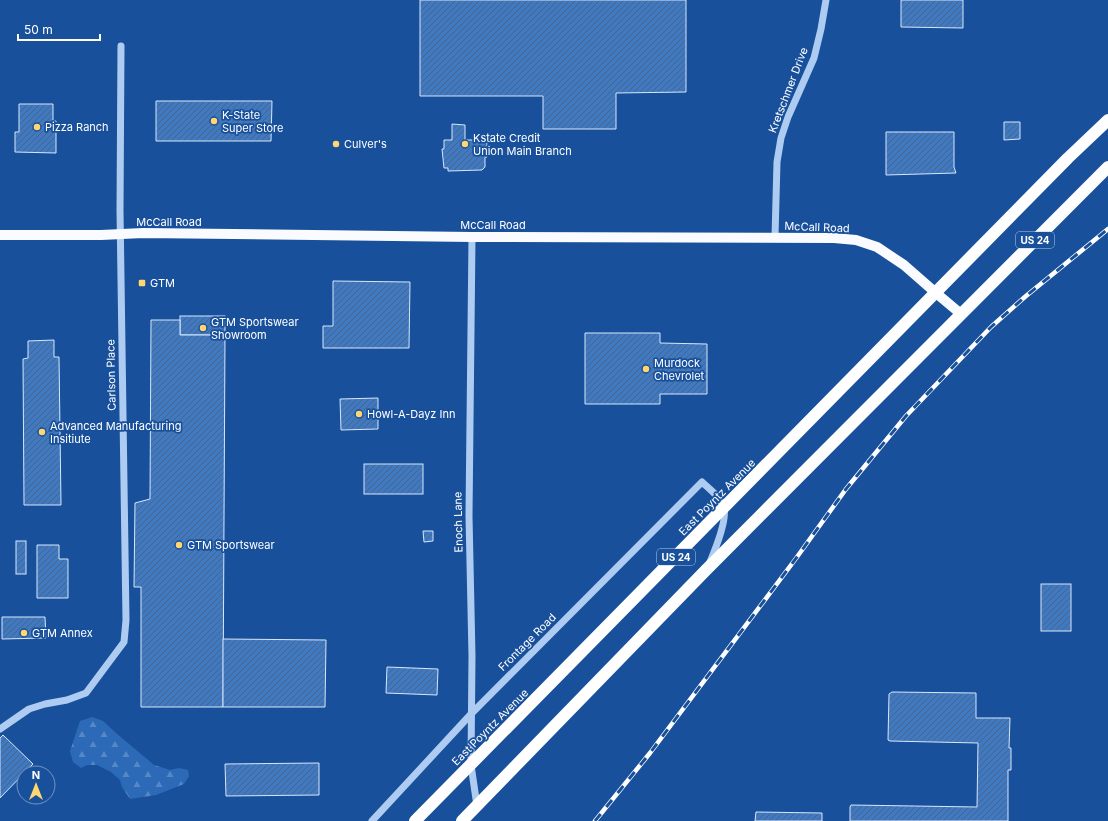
<svg xmlns="http://www.w3.org/2000/svg" width="1108" height="821" font-family="Inter,sans-serif">
<style>
.forest{fill:url(#forest-firs)}
.building{fill:url(#building-hatch);stroke:#d6e7fc}
.lines{fill:none;stroke-linecap:round;stroke-linejoin:round}
.minor{stroke:#aeccf2;stroke-width:7}
.major{stroke:#f9fbff;stroke-width:10}
.highway{stroke:#fff;stroke-width:12}
.rail-casing{stroke:#fff;stroke-width:4.5}
.rail{stroke:#18509b;stroke-width:3;stroke-dasharray:9;stroke-linecap:butt}
.poi-dot{fill:#ffd66f;stroke:#18509b;stroke-width:1.5}
.labels{text-anchor:middle;stroke-width:3.5;stroke-linejoin:round;paint-order:stroke}
.shield{fill:#18509b;stroke:#bacae1;stroke-width:1}
.shield-label{font-size:10px;font-weight:bold;fill:#fff}
.street-label{font-size:11px;fill:#fff;stroke:#18509b}
.poi-label{font-size:11px;fill:#fff;stroke:#18509b;text-anchor:start}
</style>
<defs>
<pattern id="forest-firs" width="22" height="20" patternUnits="userSpaceOnUse"><rect width="22" height="20" fill="#2c6ab8"/><path d="M5 1l3.5 6h-7zM16 11l3.5 6h-7z" fill="#5688c6"/></pattern>
<pattern id="building-hatch" width="6" height="6" patternUnits="userSpaceOnUse"><rect width="6" height="6" fill="#4179c1"/><path d="M-1 1l2-2M0 6l6-6M5 7l2-2" fill="none" stroke="#46658c"/></pattern>
</defs>
<rect width="100%" height="100%" fill="#18509b"/>
<!-- forest -->
<polygon class="forest" points="92,717 103,721 116,733 154,765 170,770 179,768 188,770 189,776 184,784 156,795 130,799 122,787 120,780 111,772 97,765 87,765 81,768 73,762 70,751 80,721"/>
<!-- building -->
<g class="building">
<polygon points="420,0 686,0 686,92 616,93 616,129 543,129 543,96 420,96"/>
<polygon points="901,0 963,0 963,28 901,27"/>
<polygon points="156,101 272,101 271,141 156,141"/>
<polygon points="19,104 53,104 53,121 56,121 56,153 15,152 15,132 19,132"/>
<polygon points="1004,122 1020,122 1020,139 1004,140"/>
<polygon points="452,124 465,125 465,140 487,140 487,157 485,157 485,167 482,170 448,171 448,168 444,168 442,149 444,149 444,140 452,140"/>
<polygon points="886,132 954,132 954,167 956,173 886,175"/>
<polygon points="333,281 410,282 409,348 323,348 323,326 333,326"/>
<rect x="180" y="316" width="45" height="19"/>
<polygon points="151,320 180,320 180,335 225,335 223,707 141,707 141,587 134,587 135,503 150,499"/>
<polygon points="585,333 660,333 660,343 707,344 707,394 660,394 660,404 585,404"/>
<polygon points="54,340 54,357 59,357 61,505 24,505 23,359 28,358 28,341"/>
<polygon points="378,398 378,429 341,430 340,399"/>
<rect x="364" y="464" width="59" height="30"/>
<polygon points="423,531 433,531 433,541 424,542"/>
<rect x="16" y="541" width="10" height="33"/>
<polygon points="37,545 59,545 59,559 68,559 68,598 37,598"/>
<rect x="1041" y="584" width="30" height="47"/>
<polygon points="2,617 45,617 46,638 2,639"/>
<polygon points="223,639 326,640 325,707 223,707"/>
<polygon points="387,667 438,669 437,695 386,693"/>
<polygon points="892,692 976,693 976,718 1010,718 1009,748 1011,748 1011,770 1008,770 1008,821 850,821 850,807 851,805 977,807 978,743 890,741 888,740 889,694"/>
<polygon points="3,735 33,764 0,798 0,738"/>
<polygon points="319,763 319,795 226,796 225,764"/>
<polygon points="756,812 822,813 822,821 755,821"/>
</g>
<g class="lines">
<!-- minor -->
<g class="minor">
<polyline points="472,237 469,516 472,656 471,765 477,806"/>
<polyline points="775,237 777,162 781,138 788,117 814,58 821,29 826,0"/>
<polyline points="0,729 29,709 45,704 67,700 86,693 124,642 126,620 120,210 121,46"/>
<path d="M372,821L472,713L702,482C709,489 721,497 724,508C727,520 715,550 710,562"/>
</g>
<!-- major -->
<polyline class="major" points="0,235 101,235 143,233 472,237 834,238 856,240 877,247 904,265 936,293 961,314"/>
<!-- highway -->
<g class="highway">
<polyline points="415,821 1068,158 1108,120"/>
<polyline points="462,821 706,570 1108,167"/>
</g>
<!-- rail casing -->
<g class="rail-casing">
<polyline id="rail" points="595,821 650,753 797,557 846,489 906,416 991,327 1026,296 1108,229"/>
</g>
<!-- rail -->
<use href="#rail" class="rail"/>
</g>
<!-- markers -->
<g class="poi-dot">
<circle cx="214" cy="121" r="4"/>
<circle cx="37" cy="127" r="4"/>
<circle cx="336" cy="144" r="4"/>
<circle cx="465" cy="144" r="4"/>
<rect x="138" y="279" width="8" height="8" rx="2"/>
<circle cx="203" cy="328" r="4"/>
<circle cx="646" cy="369" r="4"/>
<circle cx="359" cy="414" r="4"/>
<circle cx="42" cy="432" r="4"/>
<circle cx="179" cy="545" r="4"/>
<circle cx="24" cy="633" r="4"/>
</g>
<g class="labels">
<!-- shield labels -->
<g class="shield">
<rect x="1016" y="232" width="38" height="16" rx="3"/>
<rect x="657" y="549" width="38" height="16" rx="3"/>
</g>
<g class="shield-label">
<text x="1035" y="244">US 24</text>
<text x="676" y="561">US 24</text>
</g>
<!-- street labels -->
<g class="street-label">
<text transform="translate(788 90) rotate(-69)" y="4">Kretschmer Drive</text>
<text x="169" y="226">McCall Road</text>
<text x="493" y="229">McCall Road</text>
<text transform="translate(817 227) rotate(2)" y="4">McCall Road</text>
<text transform="translate(111 375) rotate(-91)" y="4">Carlson Place</text>
<text transform="translate(717 497) rotate(-45)" y="4">East Poyntz Avenue</text>
<text transform="translate(458 522) rotate(-91)" y="4">Enoch Lane</text>
<text transform="translate(527 642) rotate(-45)" y="4">Frontage Road</text>
<text transform="translate(490 727) rotate(-45)" y="4">East Poyntz Avenue</text>
</g>
<!-- poi labels -->
<g class="poi-label">
<text x="222" y="119">K-State<tspan x="222" dy="13">Super Store</tspan></text>
<text x="45" y="131">Pizza Ranch</text>
<text x="473" y="142">Kstate Credit<tspan x="473" dy="13">Union Main Branch</tspan></text>
<text x="344" y="148">Culver's</text>
<text x="150" y="287">GTM</text>
<text x="211" y="326">GTM Sportswear<tspan x="211" dy="13">Showroom</tspan></text>
<text x="654" y="367">Murdock<tspan x="654" dy="13">Chevrolet</tspan></text>
<text x="367" y="418">Howl-A-Dayz Inn</text>
<text x="50" y="430">Advanced Manufacturing<tspan x="50" dy="13">Insitiute</tspan></text>
<text x="187" y="549">GTM Sportswear</text>
<text x="32" y="637">GTM Annex</text>
</g>
</g>
<!-- north arrow -->
<g transform="translate(36 785)"><circle r="19" fill="#18509b" stroke="#7496c3"/>
<path d="M0-3L7 15L0 10L-7 15Z" fill="#ffd66f"/>
<text y="-6" font-size="11" font-weight="bold" text-anchor="middle" fill="#ffffff">N</text>
</g>
<!-- scale -->
<path d="M18 34v6h82v-6" fill="none" stroke="#ffffff" stroke-width="2"/>
<text x="24" y="34" font-size="12" fill="#ffffff" stroke="#18509b" stroke-width="3" paint-order="stroke">50 m</text>
</svg>
